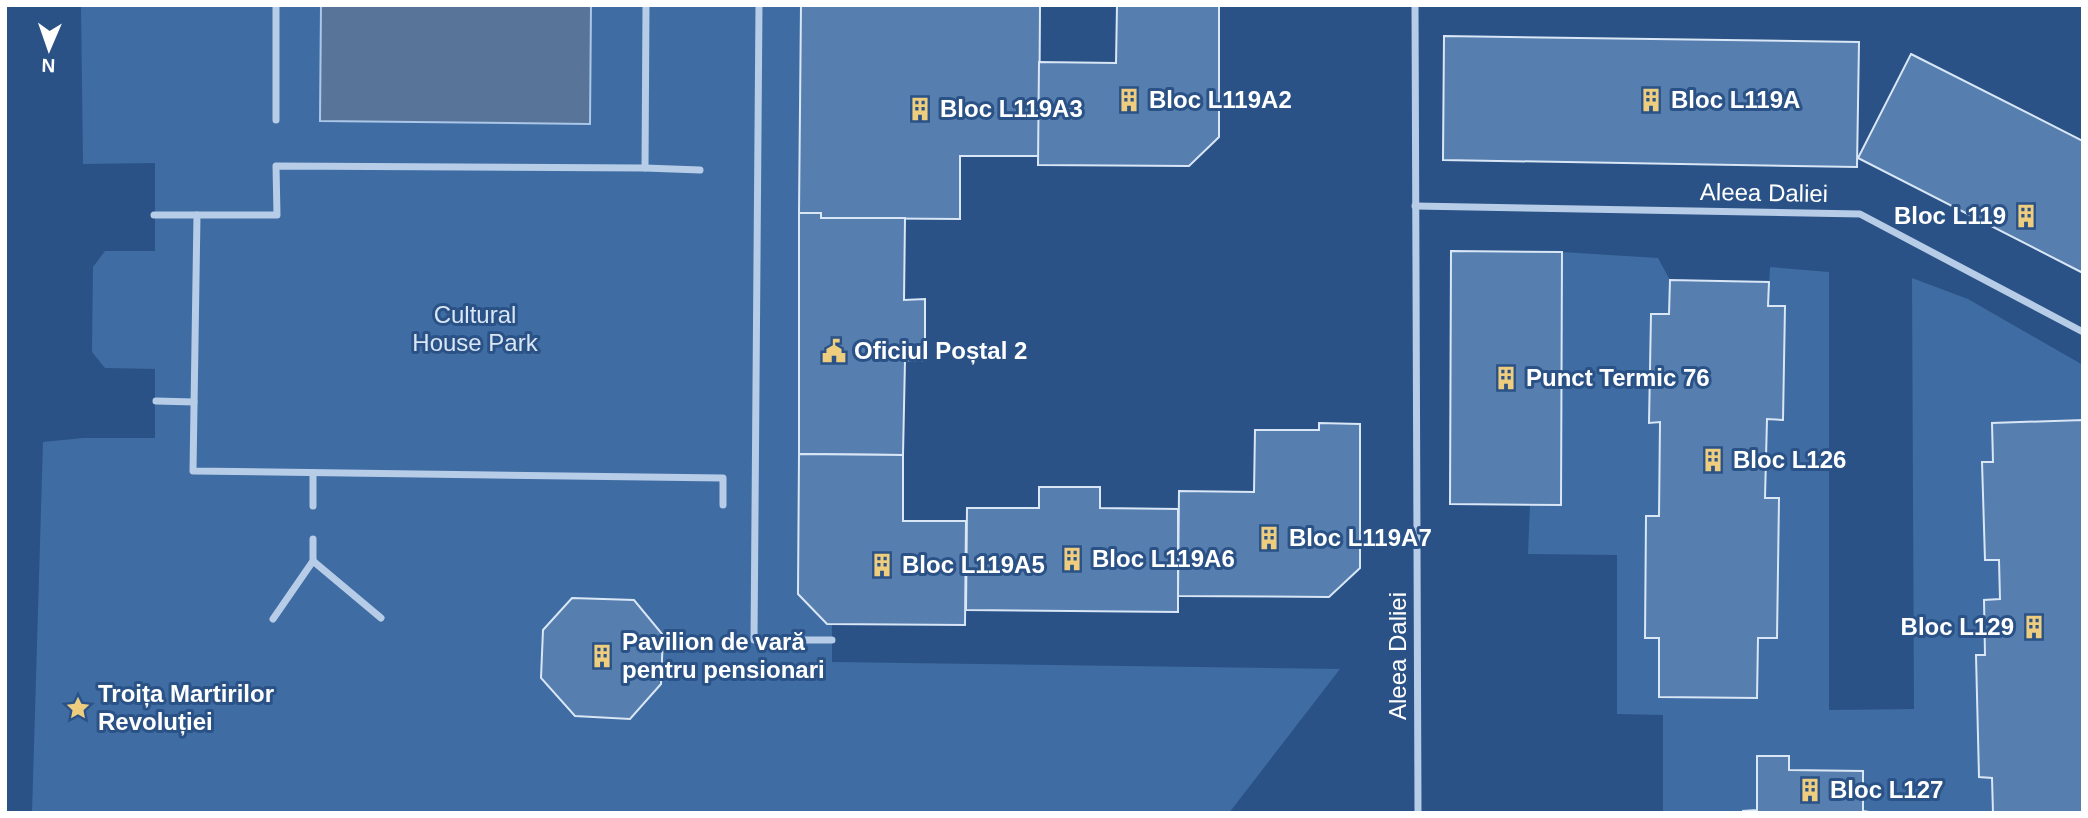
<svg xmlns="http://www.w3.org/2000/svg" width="2088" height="818" font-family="Arial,sans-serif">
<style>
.green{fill:#3f6ca2}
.water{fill:#587498;stroke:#abc7e8;stroke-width:2}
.building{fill:#567eaf;stroke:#d9e6f6;stroke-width:2}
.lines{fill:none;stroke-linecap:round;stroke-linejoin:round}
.street{stroke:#b6cce7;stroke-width:7}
.labels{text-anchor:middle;stroke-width:6;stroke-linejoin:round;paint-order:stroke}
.poi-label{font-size:24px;font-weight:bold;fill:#fff;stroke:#2a5286;text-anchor:start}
.street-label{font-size:24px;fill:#fff;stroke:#2a5286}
.park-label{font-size:24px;fill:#d9e6f6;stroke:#2a5286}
</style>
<rect width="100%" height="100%" fill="#2a5286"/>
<!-- green -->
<g class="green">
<polygon points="81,5 801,5 798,594 827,624 832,624 832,662 1340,669 1229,813 32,813 43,442 83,438 155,438 155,369 105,368 92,352 93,267 105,251 155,251 155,163 83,164"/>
<polygon points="1562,252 1658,258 1670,280 1669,314 1651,314 1650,423 1660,422 1659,516 1646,516 1645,637 1659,638 1659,697 1757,698 1758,638 1777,637 1779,498 1765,498 1767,419 1783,419 1785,307 1768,306 1770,267 1829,272 1829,710 1914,709 1912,278 1968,299 2083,365 2083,420 1992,423 1993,462 1982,463 1985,560 1999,560 2000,599 1985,655 1976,656 1979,777 1992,778 1993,813 1663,813 1663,715 1617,714 1617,555 1528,554 1530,504 1561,505"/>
</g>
<!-- water -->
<polygon class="water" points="321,5 591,5 590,124 320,121"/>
<!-- building -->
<g class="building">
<polygon points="801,5 1040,6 1039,156 960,156 960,219 821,218 821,213 799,213"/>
<polygon points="1117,5 1219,5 1219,137 1189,166 1038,165 1039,62 1116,63"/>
<polygon points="1444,36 1859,42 1857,167 1443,160"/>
<polygon points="1911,54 2083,141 2083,273 1858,158"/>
<polygon points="799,213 821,213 821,218 905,218 904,300 925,299 925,361 905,360 903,455 799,454"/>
<polygon points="1451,251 1562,252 1561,505 1450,504"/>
<polygon points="1670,280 1769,282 1768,306 1785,306 1783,420 1767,419 1765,498 1779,498 1777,638 1758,638 1757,698 1659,697 1659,638 1645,638 1646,516 1659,516 1660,422 1649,423 1651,314 1669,314"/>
<polygon points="2083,420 2083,813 1993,813 1992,778 1979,777 1976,655 1985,655 1984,600 2000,599 1999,560 1985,560 1982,462 1993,462 1992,423"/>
<polygon points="1319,423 1360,424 1360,568 1329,597 1178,596 1179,491 1254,492 1255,430 1319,430"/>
<polygon points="799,454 903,455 903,521 966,521 965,625 827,624 798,594"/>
<polygon points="1039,487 1100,487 1100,508 1178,509 1178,612 966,610 967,508 1039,508"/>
<polygon points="572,598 634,600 663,635 661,684 630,719 575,716 541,678 543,630"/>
<polygon points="1757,756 1789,756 1789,770 1863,771 1863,811 1875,813 1743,813 1743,811 1757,810"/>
</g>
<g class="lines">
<!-- street -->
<g class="street">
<polyline points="276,5 276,120"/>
<polyline points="759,5 754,640 832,640"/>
<polyline points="1415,5 1418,813"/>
<polyline points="645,168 700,170"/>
<polyline points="1415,206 1860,214 2083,332"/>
<polyline points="154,215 277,215 276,166 645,168 646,5"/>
<polyline points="197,215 193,471 723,478 723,505"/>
<polyline points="156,401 194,402"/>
<polyline points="313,473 313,506"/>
<polyline points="313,561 313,539"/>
<polyline points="273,619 313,561 381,618"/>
</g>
</g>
<!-- icons -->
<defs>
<g id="building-bare" transform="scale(1.89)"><path d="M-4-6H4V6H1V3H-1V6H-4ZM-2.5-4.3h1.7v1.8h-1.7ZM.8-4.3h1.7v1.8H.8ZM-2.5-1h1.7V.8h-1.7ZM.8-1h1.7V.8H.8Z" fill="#eecd7e" stroke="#2a5286" stroke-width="2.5" paint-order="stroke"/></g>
<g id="civic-bare" transform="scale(1.89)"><path d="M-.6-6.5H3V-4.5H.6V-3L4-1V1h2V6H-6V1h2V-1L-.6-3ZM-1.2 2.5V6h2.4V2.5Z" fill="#eecd7e" stroke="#2a5286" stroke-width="2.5" paint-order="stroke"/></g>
<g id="sight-bare" transform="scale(1.89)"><path d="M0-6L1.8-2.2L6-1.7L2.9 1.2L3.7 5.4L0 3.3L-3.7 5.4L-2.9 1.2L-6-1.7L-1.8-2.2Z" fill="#eecd7e" stroke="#2a5286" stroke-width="2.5" paint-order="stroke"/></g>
</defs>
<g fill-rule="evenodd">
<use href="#building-bare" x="1129" y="100"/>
<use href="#building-bare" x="1651" y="100"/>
<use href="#building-bare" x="920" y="109"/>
<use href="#building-bare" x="2026" y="216"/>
<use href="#civic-bare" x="834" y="351"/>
<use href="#building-bare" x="1506" y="378"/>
<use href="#building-bare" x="1713" y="460"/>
<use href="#building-bare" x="1269" y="538"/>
<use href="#building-bare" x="1072" y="559"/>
<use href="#building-bare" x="882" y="565"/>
<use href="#building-bare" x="2034" y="627"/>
<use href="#building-bare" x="602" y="656"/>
<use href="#sight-bare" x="78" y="708"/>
<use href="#building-bare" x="1810" y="790"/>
</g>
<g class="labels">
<!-- poi labels -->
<g class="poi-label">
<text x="1149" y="108">Bloc L119A2</text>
<text x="1671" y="108">Bloc L119A</text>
<text x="940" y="117">Bloc L119A3</text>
<text x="2006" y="224" text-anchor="end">Bloc L119</text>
<text x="854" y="359">Oficiul Poștal 2</text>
<text x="1526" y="386">Punct Termic 76</text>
<text x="1733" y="468">Bloc L126</text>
<text x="1289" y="546">Bloc L119A7</text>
<text x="1092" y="567">Bloc L119A6</text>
<text x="902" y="573">Bloc L119A5</text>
<text x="2014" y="635" text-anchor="end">Bloc L129</text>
<text x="622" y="650">Pavilion de vară<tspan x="622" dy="28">pentru pensionari</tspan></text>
<text x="98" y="702">Troița Martirilor<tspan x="98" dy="28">Revoluției</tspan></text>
<text x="1830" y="798">Bloc L127</text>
</g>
<!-- street labels -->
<g class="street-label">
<text transform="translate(1764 193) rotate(1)" y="8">Aleea Daliei</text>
<text transform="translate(1398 656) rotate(-90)" y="8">Aleea Daliei</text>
</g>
<!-- park labels -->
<g class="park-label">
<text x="475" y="323">Cultural<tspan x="475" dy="28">House Park</tspan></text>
</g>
</g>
<!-- border -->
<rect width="2088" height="818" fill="none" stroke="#ffffff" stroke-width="14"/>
<!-- north arrow -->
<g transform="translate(49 49) rotate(182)" stroke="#2a5286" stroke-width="5" paint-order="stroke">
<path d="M0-5L12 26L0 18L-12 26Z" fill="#ffffff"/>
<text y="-10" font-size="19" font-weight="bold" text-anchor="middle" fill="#ffffff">N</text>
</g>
</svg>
